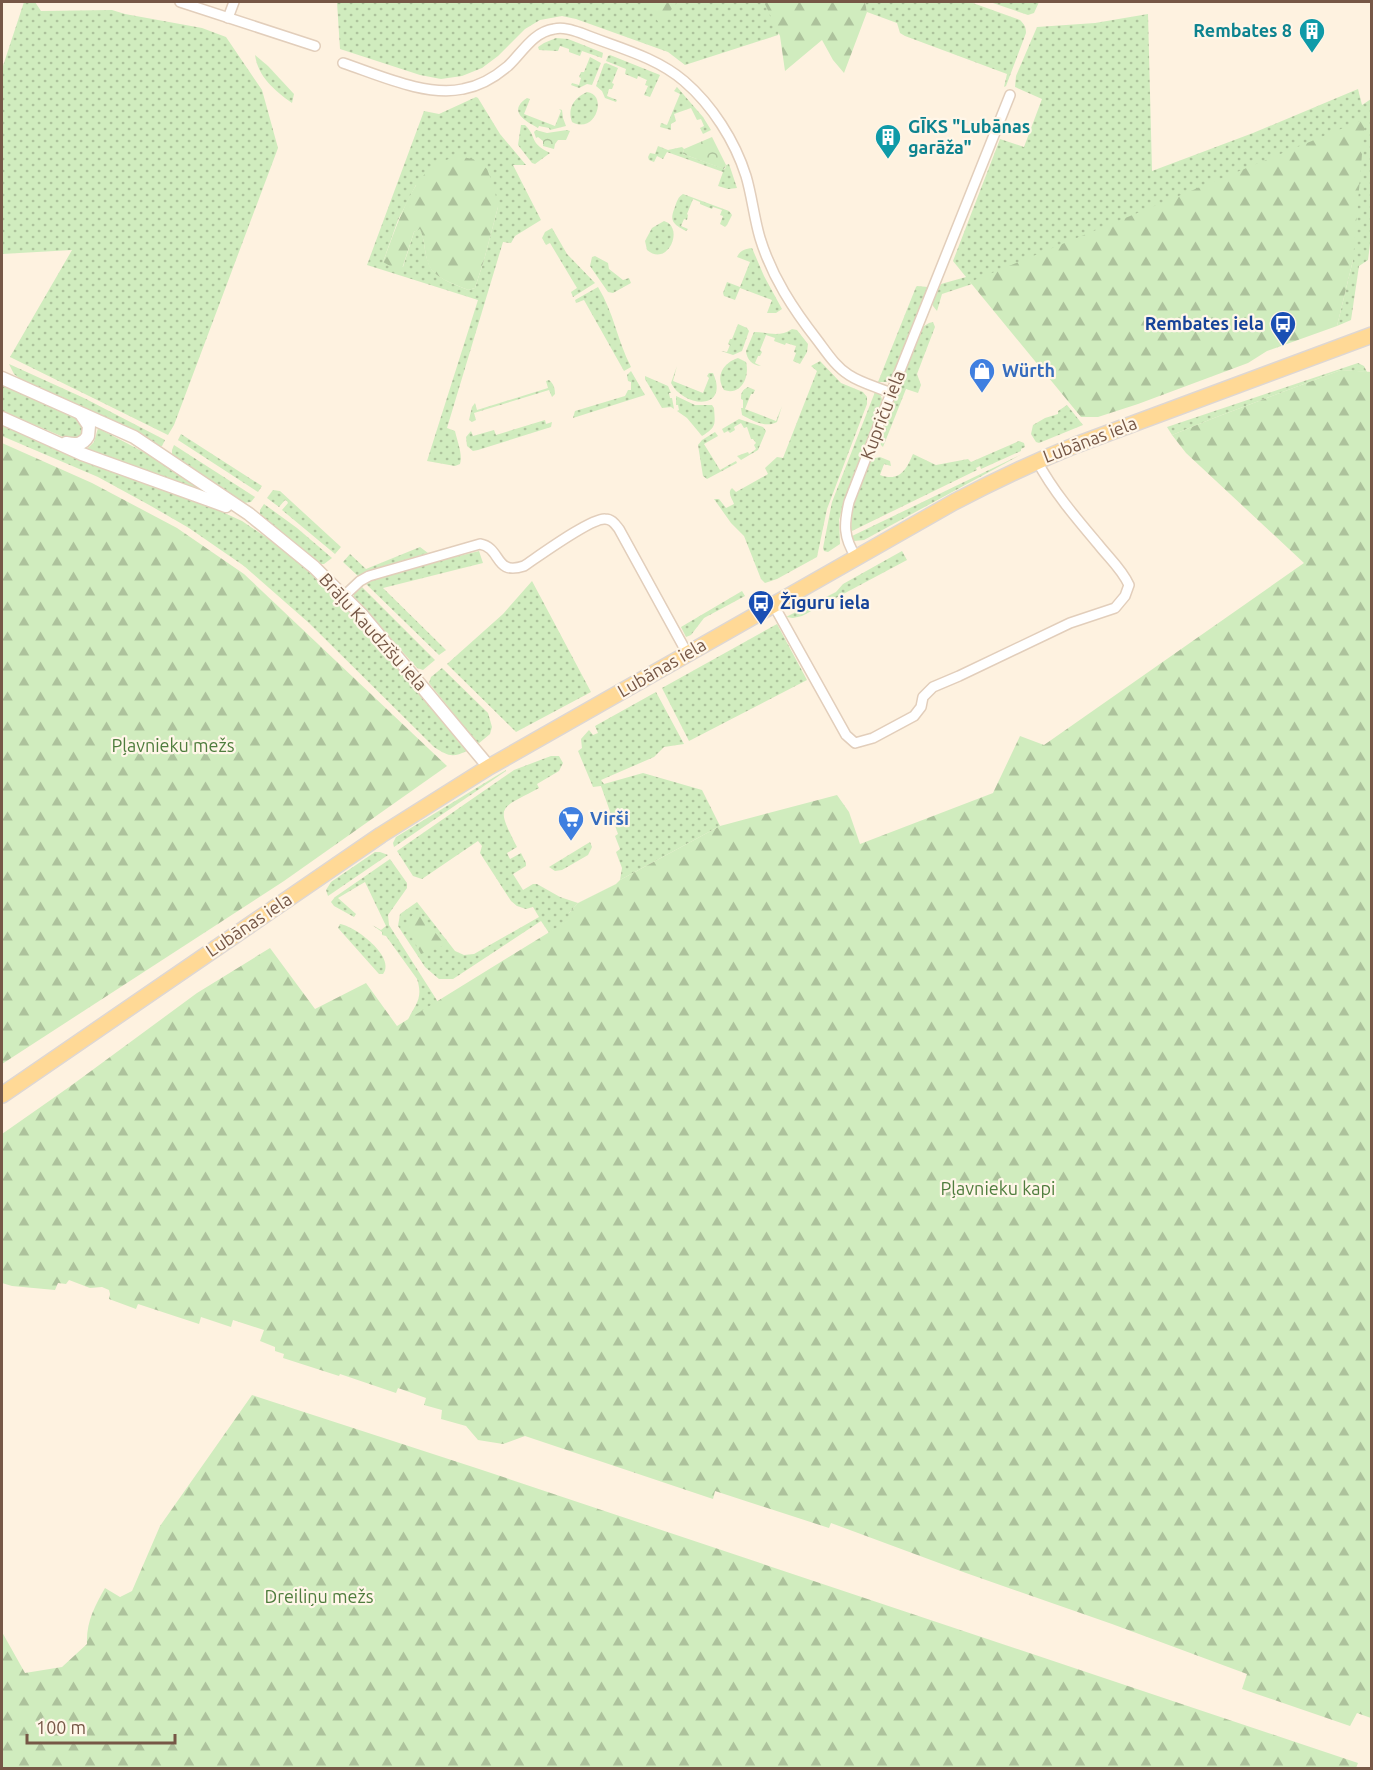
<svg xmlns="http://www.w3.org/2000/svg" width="1373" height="1770" font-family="Ubuntu,sans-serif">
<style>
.grass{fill:url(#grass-dots);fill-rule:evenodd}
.forest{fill:url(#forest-firs)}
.park{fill:url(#park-crowns)}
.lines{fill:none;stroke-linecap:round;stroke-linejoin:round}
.minor-casing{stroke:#e2cebb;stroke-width:12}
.tertiary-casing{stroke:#e2cebb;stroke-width:15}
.primary-casing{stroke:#ded7d3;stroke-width:18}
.minor{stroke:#fff;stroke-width:9}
.tertiary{stroke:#fff;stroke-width:12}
.primary{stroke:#ffd996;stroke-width:15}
.labels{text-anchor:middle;stroke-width:4.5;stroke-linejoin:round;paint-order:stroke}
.culture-label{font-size:18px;font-weight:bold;fill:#0d838f;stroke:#fff6e8;text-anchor:end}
.transit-label{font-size:18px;font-weight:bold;fill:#164399;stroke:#fff6e8;text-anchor:end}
.shop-label{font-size:18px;font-weight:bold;fill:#366cbe;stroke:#fff6e8;text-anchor:start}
.street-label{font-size:18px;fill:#765746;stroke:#fff6e8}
.park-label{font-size:18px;fill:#4f7d3d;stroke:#fff6e8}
</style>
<defs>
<pattern id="grass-dots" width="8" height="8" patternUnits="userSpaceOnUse" patternTransform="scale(1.5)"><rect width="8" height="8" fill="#d0ecbe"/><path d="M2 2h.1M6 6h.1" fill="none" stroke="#adc29c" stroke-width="1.8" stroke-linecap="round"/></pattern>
<pattern id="forest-firs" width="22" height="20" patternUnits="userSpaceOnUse" patternTransform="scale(1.5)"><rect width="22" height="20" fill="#d0ecbe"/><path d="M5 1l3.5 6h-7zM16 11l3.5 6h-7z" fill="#adc29c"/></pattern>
<pattern id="park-crowns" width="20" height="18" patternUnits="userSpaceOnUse" patternTransform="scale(1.5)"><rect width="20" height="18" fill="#d0ecbe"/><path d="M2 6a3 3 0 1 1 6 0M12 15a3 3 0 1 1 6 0" fill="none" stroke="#adc29c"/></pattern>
</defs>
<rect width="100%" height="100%" fill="#fef2e0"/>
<!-- grass -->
<g class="grass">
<polygon points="24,2 35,2 41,11 112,10 125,14 202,28 226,37 262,90 278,148 174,425 168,435 10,357 72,250 2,254 2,69"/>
<polygon points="337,2 790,2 778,35 685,65 668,52 576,19 562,16 540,20 525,29 498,56 482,68 462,76 441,79 420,75 340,49"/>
<path d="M865,2H970L1020,20C1024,24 1026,27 1026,33L1006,86L1004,87L1007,74L905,36L900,33L897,23L867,12Z"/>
<polygon points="990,2 1010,2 1015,3 1016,2 1039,2 1034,13 1028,15"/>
<polygon points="1148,14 1152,171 1253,133 1358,89 1362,105 1371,99 1371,236 1368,260 1359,266 1351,320 1337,326 1353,260 970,282 972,284 942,294 937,311 933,306 932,301 941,284 966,277 953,261 1000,139 1024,147 1042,99 1015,87 1016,76 1037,27 1095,23"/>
<polygon points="556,38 568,39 601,52 603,53 602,58 582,51 580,56 569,52 569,49 560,46 558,51 539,50 538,47 544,43"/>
<path d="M255,55L268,66L294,94L292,103C275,91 258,77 255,55Z"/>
<polygon points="610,55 660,75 650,97 644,95 648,86 645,85 647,80 638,76 637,79 625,74 626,69 606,61 608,56"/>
<polygon points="590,57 601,63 592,85 587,84 579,88 571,85 572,83 579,85 581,78 579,77 581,72 584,72"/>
<polygon points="606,63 618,68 612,83 614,84 612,89 609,89 607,96 617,100 616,102 605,98 602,91 596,86 604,64"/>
<polygon points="677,87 703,117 711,130 703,134 700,128 704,126 701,119 697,120 691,108 674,114 676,121 671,124 671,130 660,127 661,123 667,125 680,94 674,91"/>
<path d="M587,92C608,94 596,135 572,122C567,108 574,98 587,92Z"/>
<path d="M476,97L478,98L500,134L526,165H513L541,220L515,236L511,243L503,242L447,428L455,431C457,441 463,454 460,464L455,466L427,461L478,300L367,265L424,111L439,114ZM416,185L498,207L484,260L475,288L468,290C454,284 433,278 428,262C424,251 425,240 420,228L414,232L403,267L383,262L398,220Z"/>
<path d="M527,98L530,99L524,114L555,126L561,111L559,109L562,110L563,118L566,126L550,130L549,128L539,126L538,128C531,124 514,116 519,106C521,102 524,100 527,98Z"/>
<path d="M521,125H525C538,138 528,142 550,153L535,164L532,163L518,145Z"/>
<polygon points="658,146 668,150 682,147 684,149 683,154 725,169 726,165 729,164 737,188 728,189 718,186 723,172 667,152 663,159 657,156 654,162 649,160 648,157 650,153 655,154"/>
<path d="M683,194L729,211L732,215L727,225L725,227L720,224L723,216L720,215L722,210L713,207L712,209L700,204V202L693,199L687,214L688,215L687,220L684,219L681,226L688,229L686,231C673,224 669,221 675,207C677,201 678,197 683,194Z"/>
<path d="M664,221C685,227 668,268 647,250L645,241L652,228Z"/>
<polygon points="552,228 567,254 595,283 573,297 571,292 577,288 550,243 546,245 542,238 545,232"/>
<path d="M752,248L764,276L782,309L776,313H767L772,300L740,288L735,300L724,296L723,293L727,282L740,287L750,262L737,257C740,250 746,249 752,248Z"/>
<polygon points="595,256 608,263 609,269 623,280 629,278 631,283 613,293 608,292 590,266 592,257"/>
<polygon points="917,286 928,287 891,380 888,382 878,382 916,287"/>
<path d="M598,287C614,313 617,340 631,367L624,371L584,300L576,303L575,300Z"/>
<polygon points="933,322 935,327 917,374 921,385 918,393 906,389 883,447 879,443 879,438 921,328 929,323"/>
<polygon points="738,324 747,328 749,331 742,351 733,355 721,351 727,352 730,345 728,344 730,339 732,339"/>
<path d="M792,329L797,330L808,344L807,352L800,364L793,361L796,353L794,352L796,346L786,343L785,345L774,341L775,338L766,335L760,350L762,352L760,356H758L755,363L761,366C752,365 747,360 746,351L754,332C768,332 779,338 792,329Z"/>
<path d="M738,358L746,362C750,377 741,396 724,390C715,376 723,363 738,358Z"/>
<path d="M820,361L841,383L863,392L867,397V404L827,509L817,557L777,579L765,583L761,579L744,536L731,523L714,499H719L726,508L734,504C732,498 727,493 732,488L736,492L768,474L765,468L777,457L783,458L817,371L811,366Z"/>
<polygon points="1358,363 1364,366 1367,372 1341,370 1214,418 1172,435 1167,427"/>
<polygon points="9,364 84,398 165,440 162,446 157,448 135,433 20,379 14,374"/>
<path d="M677,366L673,381L703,393L709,378L707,376L709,373H713C730,411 684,408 671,383Z"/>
<polygon points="631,371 645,395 573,418 575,411 625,396 628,390 631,390 631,382 628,381 627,375"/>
<polygon points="645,376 668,386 671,393 669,393 670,398 672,398 674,409 671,407 662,408 645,379"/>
<path d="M549,380C554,384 555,389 555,394L552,397L549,390L474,413L476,420L472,422L469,420L472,407L475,403L477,410L548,388L546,381Z"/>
<polygon points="2,385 79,420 84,430 82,436 76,441 68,439 2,411"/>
<path d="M748,387L755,390L753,394H751L745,409L776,421L782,406L777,422C766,428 753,421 742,415L741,408H743V400L741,399C741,393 742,390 748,387Z"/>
<polygon points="875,392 880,394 882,399 881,406 842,509 839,520 840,544 828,552 824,551 823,548 832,502"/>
<path d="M676,396L695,405H712L714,408C715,424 717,427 702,436L687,418L677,411L679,410L678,405H676Z"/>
<polygon points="1067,405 1083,425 1039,443 1036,442 1031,434 1033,425 1045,418 1058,414 1058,411"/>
<polygon points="739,419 763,427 766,431 758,450 741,460 737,456 748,452 749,454 756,449 754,445 756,443 753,439 751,439 747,427 744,428 741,423 734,427 735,430 730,433 728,431 724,433 722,429"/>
<polygon points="545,420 546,424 552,422 551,427 478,450 473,451 467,446 466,437 471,431 473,436 494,430 496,435"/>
<path d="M2,424L196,500L242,521L276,544L315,577L355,616L385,649L467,751C452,758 448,756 434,747L309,623L244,566L189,528L151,506L98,477L2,436Z"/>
<polygon points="98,428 155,458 219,498 86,450 94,442"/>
<polygon points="715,432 718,436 704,444 720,470 736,461 737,463 707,479 703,476 698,445 702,440"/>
<polygon points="181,434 262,486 258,492 178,440"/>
<path d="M1019,441L1024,443L1025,447L1021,449V451L981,469L980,466L976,468L977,470L852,531L851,530L852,507L871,459L880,457L890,461L891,466L884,464L880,475C900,482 906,470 913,454L936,465L968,459L971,462Z"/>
<polygon points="174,445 255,497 251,502 244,503 172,456 172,450"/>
<polygon points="1022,454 864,540 854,541 852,536"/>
<polygon points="273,490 280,491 341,547 335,554 282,510 288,503 287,501 285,500 279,507 267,498"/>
<polygon points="264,504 297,528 332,558 324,564 319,564 260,515 260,510"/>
<polygon points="420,547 428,553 367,571 358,576 343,562 350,554 366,569"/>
<polygon points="479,551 483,563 383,588 446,650 439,655 365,583 378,576"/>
<polygon points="902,551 907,560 802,616 793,618 786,617 836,592 843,584"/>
<polygon points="532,581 591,692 516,732 447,664 503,614"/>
<polygon points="361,586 435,660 423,670 417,668 354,597 354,593"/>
<polygon points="742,591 745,596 704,618 691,635 686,637 681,627"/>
<polygon points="777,624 807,680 689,741 662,688"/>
<polygon points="442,668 488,713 492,727 490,734 478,744 429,683 431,677"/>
<polygon points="656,692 684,744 664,747 654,757 601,780 604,784 643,773 702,790 720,826 620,880 622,868 616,852 620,849 615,836 618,834 601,786 593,787 578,751 582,748 581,739 589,730 593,735 598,733 595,726"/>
<path d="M551,756H559L563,763L559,771L537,784L539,788C499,810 495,804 517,847L507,853L510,859L521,853L526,863V866L513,874L523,890L533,884H537L560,897L578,903L569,913L570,920L549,933L541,921L453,979H439L425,967L398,926L400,914L417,902L455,951L464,955L474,954L539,917L533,907L526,909L517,906L511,901L480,853L482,846L478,841L422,879L413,876L397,851L514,770Z"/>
<polygon points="506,770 506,771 394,847 393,843 396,837"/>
<polygon points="590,842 592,847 588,855 562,870 555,871 549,867"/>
<polygon points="375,852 380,852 388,855 328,896 326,890 331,882"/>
<path d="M390,859L407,883V888L388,915L389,925L438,1002L407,1022C414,1005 424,1000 417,979L386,936L382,935V932L372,925L381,930L386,926L365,882L338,898L356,914L354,917L334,906L331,902L335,897Z"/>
<path d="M340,924C355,926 396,957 383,974H379L338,928Z"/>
</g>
<!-- forest -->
<g class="forest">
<polygon points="646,2 677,2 660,25"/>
<polygon points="764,2 865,2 867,12 844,73 833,60 822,40 785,71 780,36"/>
<polygon points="1365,119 1353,260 1337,326 1267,351 1248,363 1138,404 1098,417 1081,417 970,282"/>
<path d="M459,156L476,160L487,169L494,187L498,207L484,260L475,288L468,290C454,284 433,278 428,263C424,251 425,240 420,229L414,232L401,272L383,262C392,239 408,189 426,173C435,164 446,159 459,156Z"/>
<polygon points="1341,370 1372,372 1371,1718 1357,1713 1350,1726 1242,1689 1247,1674 1112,1624 966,1573 831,1523 829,1528 715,1491 713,1499 525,1436 503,1444 478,1440 466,1426 441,1419 442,1410 424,1405 426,1398 398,1388 396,1393 340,1374 339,1376 283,1358 284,1354 275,1351 275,1347 260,1341 264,1330 233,1320 231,1327 201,1317 199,1324 138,1304 136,1309 109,1299 110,1294 109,1290 102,1287 90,1288 69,1280 66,1284 58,1283 55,1290 12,1286 2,1283 2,1134 72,1085 197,993 270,948 315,1009 366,983 397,1026 569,920 569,913 578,903 616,884 620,880 720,826 837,795 849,812 860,844 993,793 1020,736 1044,745 1304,563 1186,453 1172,435 1214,418"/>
<polygon points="2,443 92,483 177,528 244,574 447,766 284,881 2,1064"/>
<polygon points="417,909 445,945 421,954 405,925"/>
<path d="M252,1395L476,1468L1358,1763L1356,1768H2V1632L25,1673L62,1667L87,1644C86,1622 95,1606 105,1588L120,1597L132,1591L160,1526Z"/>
</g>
<!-- park -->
<g class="park">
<polygon points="536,130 547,133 567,130 570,131 566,140 558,140 555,144 554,149 543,146 543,141 538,137 536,138 534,132"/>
<polygon points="712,137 726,165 724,169 683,154 684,149"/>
</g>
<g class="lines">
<!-- minor casing -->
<g class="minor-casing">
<g id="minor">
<polyline points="180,2 315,46"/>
<polyline points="228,18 234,2"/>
<path d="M343,63C379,75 426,97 463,89C480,86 495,77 508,66C522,53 533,32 554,29C563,27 572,30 581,33C615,47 655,56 684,81C712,105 735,141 746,176C752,196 754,218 760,238C772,277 793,309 818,341C827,353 836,367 849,375C861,383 877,387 891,393"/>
<path d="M856,557C843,537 844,524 849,502L891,393L1010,95"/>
<path d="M344,596L360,581L369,576L480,544C502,548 494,576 524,566C539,556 591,518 605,519C612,519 615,524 619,529L687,653"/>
<path d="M773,604L846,735L855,743L873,738L914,716L921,707L923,697L933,687L959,676L1070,623L1115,608L1125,596L1129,585C1122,569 1108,557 1098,544C1076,518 1053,491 1037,461"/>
</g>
</g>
<!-- tertiary casing -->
<g class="tertiary-casing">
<g id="tertiary">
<polyline points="2,378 134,437 249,514 314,567 362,615 489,767"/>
<polyline points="2,418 82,454 226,506"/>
<path d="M66,443C76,445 83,445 88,436L89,426L81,414"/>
</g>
</g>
<!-- primary casing -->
<g class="primary-casing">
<path id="primary" d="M2,1095L381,835L489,767L954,502C994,481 1034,462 1076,445L1372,335"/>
</g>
<!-- minor -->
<use href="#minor" class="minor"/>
<!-- tertiary -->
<use href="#tertiary" class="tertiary"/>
<!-- primary -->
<use href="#primary" class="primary"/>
</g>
<!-- icons -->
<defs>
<g id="building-pin" transform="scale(1.35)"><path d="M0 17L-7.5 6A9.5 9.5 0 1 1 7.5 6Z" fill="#0f9aa8" stroke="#fff6e8"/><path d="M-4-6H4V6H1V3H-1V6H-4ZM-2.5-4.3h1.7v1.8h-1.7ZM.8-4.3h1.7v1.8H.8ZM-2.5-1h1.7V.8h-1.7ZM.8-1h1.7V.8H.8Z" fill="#fff"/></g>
<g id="bus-pin" transform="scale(1.35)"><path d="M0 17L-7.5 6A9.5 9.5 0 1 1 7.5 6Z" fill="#1a4fb4" stroke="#fff6e8"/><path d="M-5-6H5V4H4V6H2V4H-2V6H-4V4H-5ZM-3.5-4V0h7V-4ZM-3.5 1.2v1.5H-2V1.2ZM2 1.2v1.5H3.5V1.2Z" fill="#fff"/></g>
<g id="shop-pin" transform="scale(1.35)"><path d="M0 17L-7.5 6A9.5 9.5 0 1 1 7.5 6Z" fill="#3f7fe0" stroke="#fff6e8"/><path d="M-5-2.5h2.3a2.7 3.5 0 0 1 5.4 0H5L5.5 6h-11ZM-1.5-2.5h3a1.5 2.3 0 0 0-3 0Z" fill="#fff"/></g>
<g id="supermarket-pin" transform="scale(1.35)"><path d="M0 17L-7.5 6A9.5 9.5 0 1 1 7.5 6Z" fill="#3f7fe0" stroke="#fff6e8"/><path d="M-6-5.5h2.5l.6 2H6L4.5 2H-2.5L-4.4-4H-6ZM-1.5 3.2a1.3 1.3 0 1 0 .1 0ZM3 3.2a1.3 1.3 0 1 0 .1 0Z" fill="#fff"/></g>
</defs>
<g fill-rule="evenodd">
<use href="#building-pin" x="1312" y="31"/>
<use href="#building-pin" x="888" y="137"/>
<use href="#bus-pin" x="1283" y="324"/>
<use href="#shop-pin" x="982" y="371"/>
<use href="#bus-pin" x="761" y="603"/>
<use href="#supermarket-pin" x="571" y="819"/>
</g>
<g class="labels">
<!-- culture labels -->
<g class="culture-label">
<text x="1292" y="37">Rembates 8</text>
<text x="908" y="133" text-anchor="start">GĪKS "Lubānas<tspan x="908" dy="21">garāža"</tspan></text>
</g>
<!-- transit labels -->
<g class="transit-label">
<text x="1264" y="330">Rembates iela</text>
<text x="780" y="609" text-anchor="start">Žīguru iela</text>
</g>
<!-- shop labels -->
<g class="shop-label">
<text x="1002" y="377">Würth</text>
<text x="590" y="825">Virši</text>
</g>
<!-- street labels -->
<g class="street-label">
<text transform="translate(883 415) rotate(-69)" y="6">Kupriču iela</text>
<text transform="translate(1090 440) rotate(-21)" y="6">Lubānas iela</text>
<text transform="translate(373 632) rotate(48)" y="6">Brāļu Kaudzīšu iela</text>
<text transform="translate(662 668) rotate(-30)" y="6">Lubānas iela</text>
<text transform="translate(249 925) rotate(-34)" y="6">Lubānas iela</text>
</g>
<!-- park labels -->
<g class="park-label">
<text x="173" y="752">Pļavnieku mežs</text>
<text x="998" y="1195">Pļavnieku kapi</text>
<text x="319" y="1603">Dreiliņu mežs</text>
</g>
</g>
<!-- border -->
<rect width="1373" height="1770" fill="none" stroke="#765746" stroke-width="6"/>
<!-- scale -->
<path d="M27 1734v9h148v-9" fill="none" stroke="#765746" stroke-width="3"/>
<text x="36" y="1734" font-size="18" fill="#765746" stroke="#fff6e8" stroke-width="4.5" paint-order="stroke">100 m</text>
</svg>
